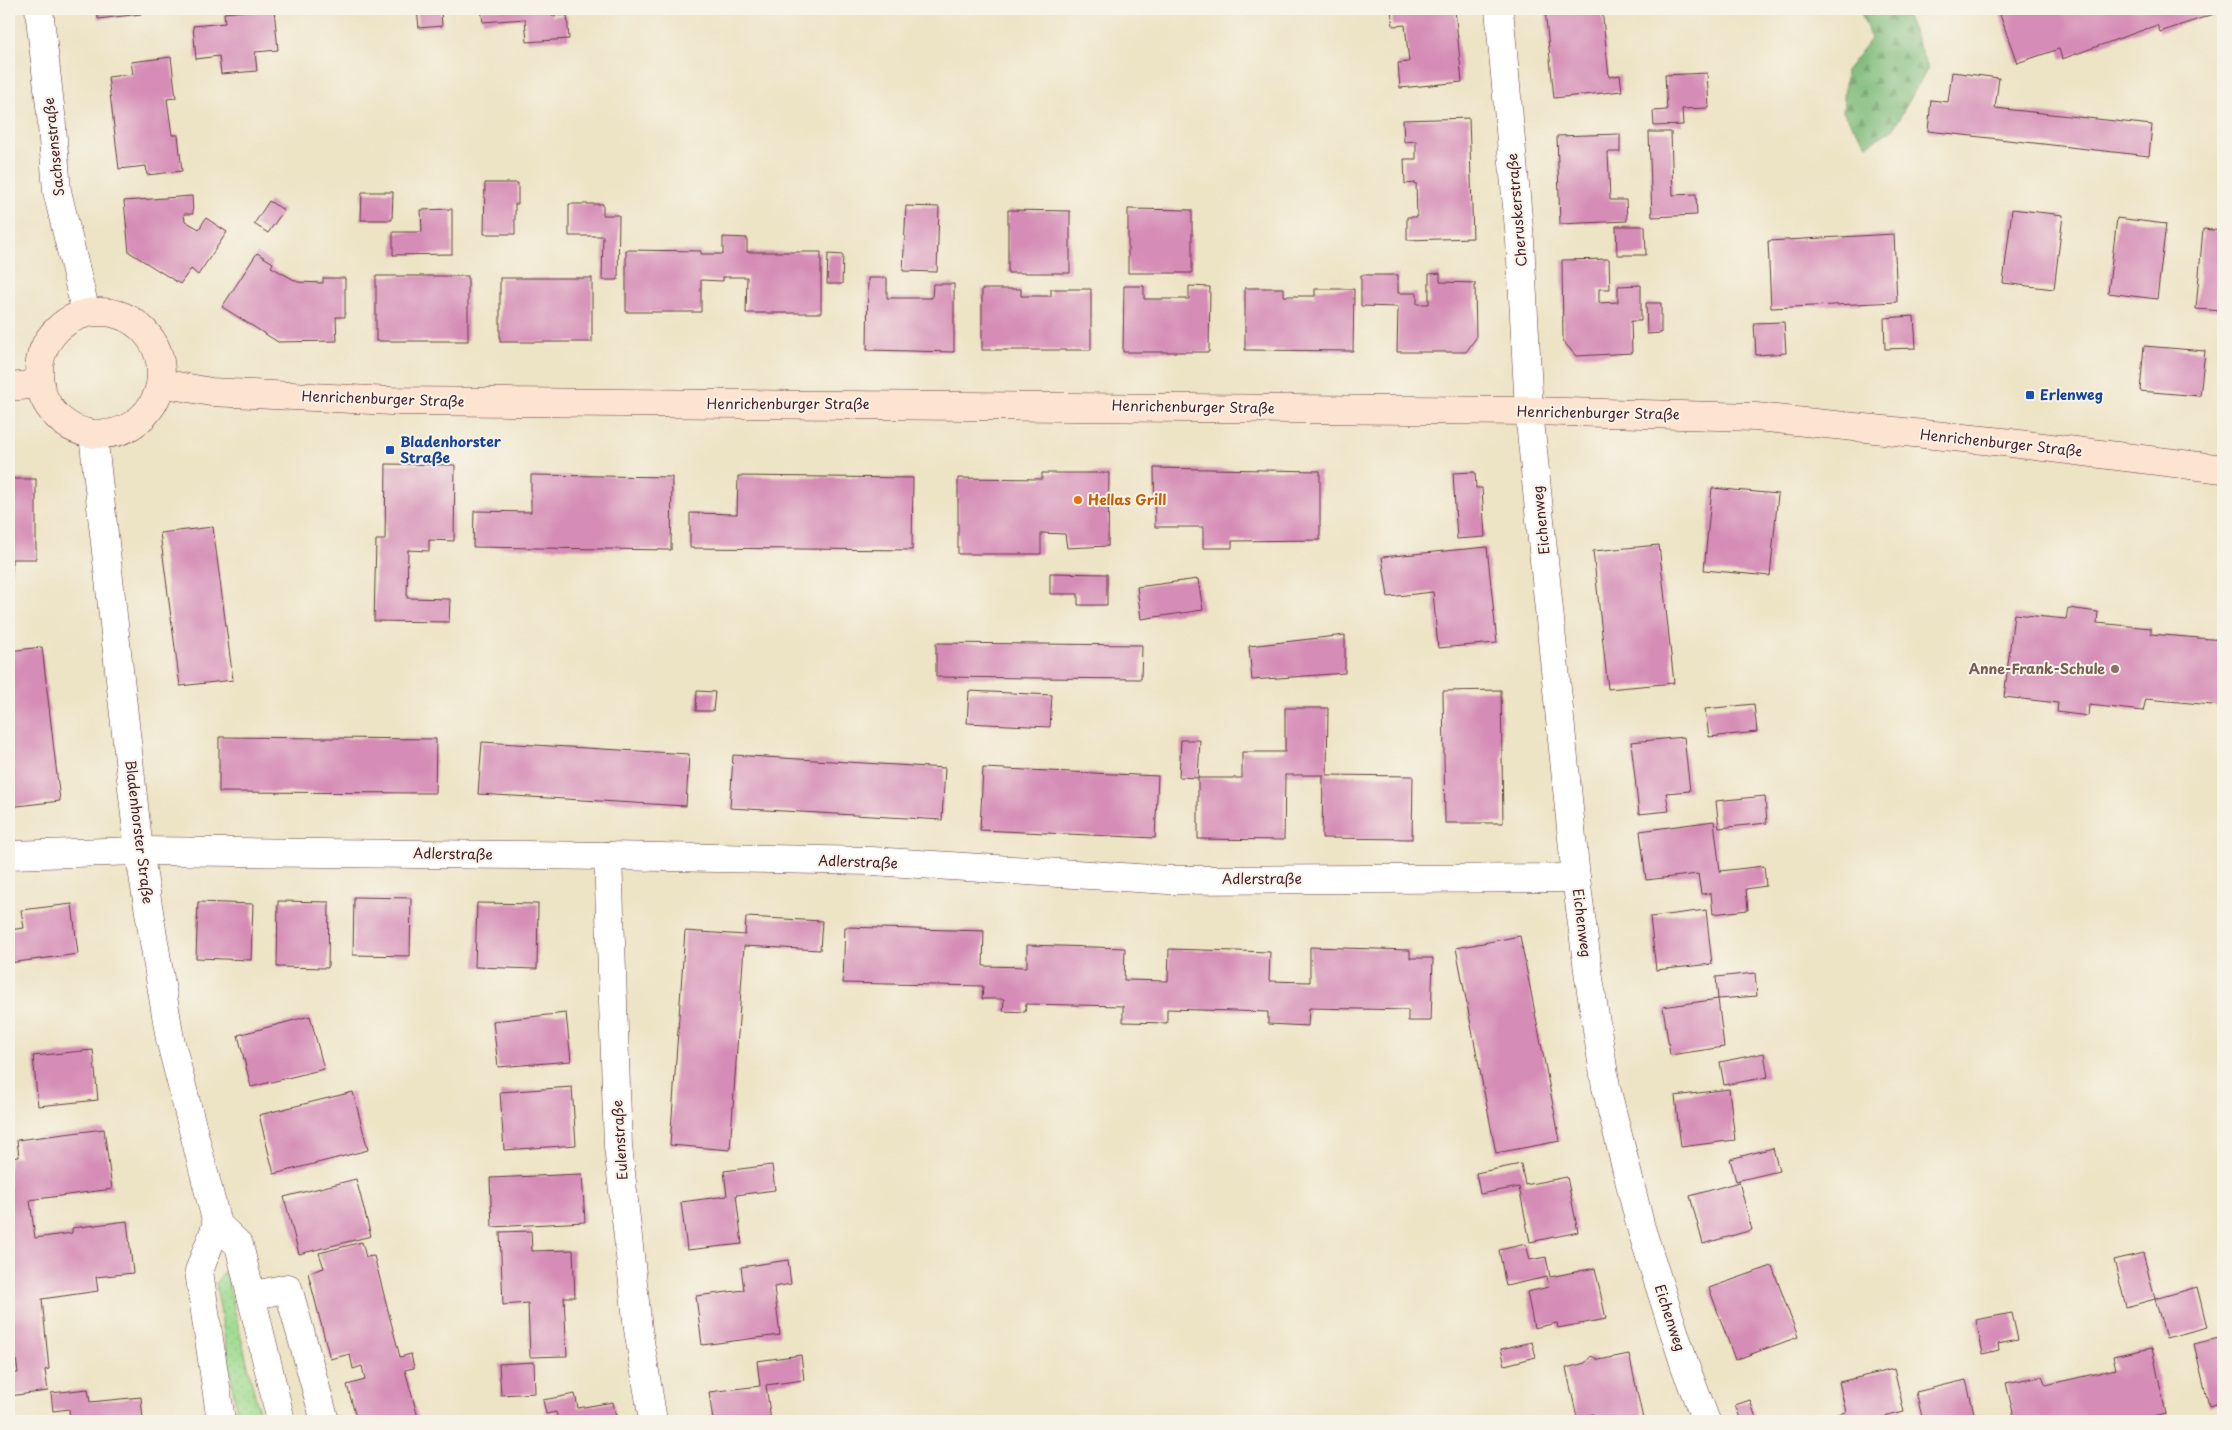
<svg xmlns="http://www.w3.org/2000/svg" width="2232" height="1430" font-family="'Playpen Sans',sans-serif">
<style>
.grass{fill:url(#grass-dots);stroke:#747d5d}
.forest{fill:url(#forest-firs);stroke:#646d52}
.building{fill:#d58cb6}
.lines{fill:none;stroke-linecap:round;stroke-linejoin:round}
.minor-casing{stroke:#623c42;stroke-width:29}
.tertiary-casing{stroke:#623c42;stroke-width:29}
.secondary-casing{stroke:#623c42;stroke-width:29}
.minor{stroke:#fff;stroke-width:28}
.tertiary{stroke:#fff;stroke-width:28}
.secondary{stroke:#fde4d1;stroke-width:28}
.transit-dot{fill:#1a4fb4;stroke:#f7f3e8;stroke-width:2}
.food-dot{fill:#e8710a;stroke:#f7f3e8;stroke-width:2}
.education-dot{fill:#8d6e63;stroke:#f7f3e8;stroke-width:2}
.labels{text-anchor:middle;stroke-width:4;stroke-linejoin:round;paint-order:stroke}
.street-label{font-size:14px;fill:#4a1f2b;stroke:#f7f3e8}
.transit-label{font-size:14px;font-weight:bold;fill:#164399;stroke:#f7f3e8;text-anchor:start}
.food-label{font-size:14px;font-weight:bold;fill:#c56008;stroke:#f7f3e8;text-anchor:start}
.education-label{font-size:14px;font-weight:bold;fill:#785e54;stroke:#f7f3e8;text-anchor:end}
</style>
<defs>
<pattern id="grass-dots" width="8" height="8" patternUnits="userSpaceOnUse" patternTransform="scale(1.25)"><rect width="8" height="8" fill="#9edb8f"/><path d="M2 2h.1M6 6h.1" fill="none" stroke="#8abc7c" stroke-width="1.8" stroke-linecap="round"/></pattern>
<pattern id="forest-firs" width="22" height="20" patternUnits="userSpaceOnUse" patternTransform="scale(1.25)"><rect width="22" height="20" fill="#7ebb7a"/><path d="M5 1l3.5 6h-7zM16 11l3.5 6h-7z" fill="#699764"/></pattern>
</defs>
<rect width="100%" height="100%" fill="#f7f3e8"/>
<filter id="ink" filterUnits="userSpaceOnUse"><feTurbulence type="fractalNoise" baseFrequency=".02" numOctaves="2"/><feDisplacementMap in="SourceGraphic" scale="10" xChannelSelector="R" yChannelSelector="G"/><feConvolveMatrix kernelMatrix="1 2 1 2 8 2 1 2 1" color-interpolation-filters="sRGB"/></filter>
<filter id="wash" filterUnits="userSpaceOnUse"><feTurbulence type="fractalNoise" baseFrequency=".0096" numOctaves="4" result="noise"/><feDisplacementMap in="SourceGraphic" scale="20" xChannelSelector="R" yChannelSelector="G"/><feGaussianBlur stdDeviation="1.12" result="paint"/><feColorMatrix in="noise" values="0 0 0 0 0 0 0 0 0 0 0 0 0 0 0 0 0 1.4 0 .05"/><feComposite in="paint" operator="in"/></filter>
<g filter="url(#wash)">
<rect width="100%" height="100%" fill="#ede3c5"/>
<!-- grass -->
<polygon class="grass" points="225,1270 261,1421 238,1421 216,1283"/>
<!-- forest -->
<polygon class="forest" points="1860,9 1904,9 1928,68 1893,129 1867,145 1843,112 1846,71 1871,39"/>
<g id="blocks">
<!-- building -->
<g class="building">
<polygon points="97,9 141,9 141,14 98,19"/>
<polygon points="264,9 274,9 278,50 255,52 257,71 221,74 219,56 196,59 193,26 225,23 224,13"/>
<polygon points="383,9 399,9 400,14 384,16"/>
<polygon points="417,9 441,9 442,26 419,28"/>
<polygon points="481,9 552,9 552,16 567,15 569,39 527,42 525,19 483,22"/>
<polygon points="1391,9 1455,9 1462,82 1400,88 1398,63 1409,62 1405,25 1393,26"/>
<polygon points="1545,9 1602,9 1609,77 1620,75 1622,91 1554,98"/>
<polygon points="1998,9 2223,9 2223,11 2160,32 2157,25 2062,59 2059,49 2017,63"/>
<polygon points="171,57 176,98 167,99 172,135 178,135 182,171 147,175 146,166 119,169 108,77 133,74 131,62"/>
<polygon points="1952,72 1999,78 1995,108 2152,125 2149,156 1928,131 1931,100 1948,102"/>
<polygon points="1707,73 1709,108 1682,109 1683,125 1654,126 1653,111 1667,110 1665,75"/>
<polygon points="1469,118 1473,238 1407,240 1407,217 1417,217 1416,183 1405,184 1404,159 1416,159 1416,141 1404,142 1403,120"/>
<polygon points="1649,132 1671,132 1673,195 1696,194 1697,215 1652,217"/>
<polygon points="1620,134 1620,152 1608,152 1610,200 1626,200 1627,221 1560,224 1557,136"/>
<polygon points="485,183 518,183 518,204 515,204 515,234 484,234"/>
<polygon points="362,192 393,192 392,220 361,220"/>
<polygon points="192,196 193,214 184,214 185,221 199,229 206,218 227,232 198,275 191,269 180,284 129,252 124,201"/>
<polygon points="269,201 284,210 268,233 254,224"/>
<polygon points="569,204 603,204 603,215 619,215 618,280 602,280 603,236 569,236"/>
<polygon points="906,206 939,207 937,272 903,271"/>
<polygon points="452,209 452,254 393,255 393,232 422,232 421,210"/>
<polygon points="1128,209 1192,210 1192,273 1128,273"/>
<polygon points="2012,209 2063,215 2054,289 2003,283"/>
<polygon points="1008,210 1070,211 1070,273 1008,273"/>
<polygon points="2117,218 2166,224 2157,299 2108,293"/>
<polygon points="1616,226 1645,226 1646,255 1617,255"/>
<polygon points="2203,229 2223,231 2223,311 2196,309"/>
<polygon points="1894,234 1897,302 1771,308 1768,241"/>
<polygon points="723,237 747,238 747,252 821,252 821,313 746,313 747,277 723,277 723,281 701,280 701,312 626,312 626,250 701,251 701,254 723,254"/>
<polygon points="257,253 273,263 271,267 298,282 323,283 323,278 345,278 345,317 336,317 337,341 278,342 222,307"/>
<polygon points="828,254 843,255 842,284 827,284"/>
<polygon points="1609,259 1610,289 1599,289 1599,303 1618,302 1618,286 1641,285 1641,321 1631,321 1632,353 1576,356 1563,341 1562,260"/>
<polygon points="1440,273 1440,282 1475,283 1476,338 1466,352 1397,352 1398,307 1361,306 1361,275 1398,275 1398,293 1417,293 1417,304 1429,304 1429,274"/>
<rect x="376" y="276" width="92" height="65"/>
<rect x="500" y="278" width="92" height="64"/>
<polygon points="868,278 887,278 887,298 932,298 933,284 954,284 954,352 867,350"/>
<polygon points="1124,286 1144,286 1144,299 1189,299 1189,286 1210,287 1209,352 1123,352"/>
<polygon points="1245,288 1284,288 1284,296 1315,296 1315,289 1354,289 1353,351 1245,350"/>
<polygon points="982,289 1021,289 1021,296 1051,296 1051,289 1091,289 1091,350 982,350"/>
<polygon points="1646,303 1661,303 1661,333 1647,334"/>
<polygon points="1914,316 1916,348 1885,349 1884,318"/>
<polygon points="1784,322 1786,353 1756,355 1754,323"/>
<polygon points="2144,346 2205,351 2200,396 2140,391"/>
<polygon points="386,464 455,465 454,541 429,540 429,551 408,550 407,598 450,599 449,622 374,621 376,540 385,540"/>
<polygon points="1154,468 1320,471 1320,540 1232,541 1232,548 1203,548 1203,527 1155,527"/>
<polygon points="1475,472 1476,488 1482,488 1485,537 1457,539 1453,473"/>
<polygon points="1042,473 1109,473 1108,546 1067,548 1065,534 1041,533 1041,554 958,554 958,478 1042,479"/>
<polygon points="531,475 672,477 671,550 473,547 474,511 531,512"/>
<polygon points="738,476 913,478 912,550 690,548 690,513 737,514"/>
<polygon points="9,479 36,479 36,559 12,559 12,571 9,571"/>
<polygon points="1712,488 1778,494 1770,576 1704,570"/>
<polygon points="213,527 233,680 180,686 160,533"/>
<polygon points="1659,545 1674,683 1608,689 1593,551"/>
<polygon points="1487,547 1497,643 1438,648 1433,592 1388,597 1382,557"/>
<polygon points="1050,573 1107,574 1107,605 1078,605 1078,594 1050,594"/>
<polygon points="1198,579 1203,610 1141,619 1137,587"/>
<polygon points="2068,608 2098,612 2097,623 2151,628 2151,634 2223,640 2223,706 2146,699 2143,711 2089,705 2088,716 2057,712 2058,703 2004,697 2014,614 2066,619"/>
<polygon points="1345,635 1345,673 1252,680 1249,646"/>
<polygon points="936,643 1142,645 1141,679 936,677"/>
<polygon points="42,647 60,801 9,807 9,651"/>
<polygon points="1501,690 1503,823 1445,823 1443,691"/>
<polygon points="697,691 715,692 713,711 696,711"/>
<polygon points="969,691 1052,695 1050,727 967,723"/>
<polygon points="1754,704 1757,732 1709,737 1705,709"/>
<polygon points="1285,708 1328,708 1327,775 1413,776 1412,839 1322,838 1323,775 1285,775 1284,840 1198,839 1198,778 1242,778 1242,752 1285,752"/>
<polygon points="219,737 436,739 435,793 219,792"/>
<polygon points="1684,737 1690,791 1666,793 1669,811 1639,814 1631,742"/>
<polygon points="1181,740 1200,740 1198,778 1179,777"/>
<polygon points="482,742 689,754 686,806 478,794"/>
<polygon points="733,755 945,768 942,820 730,808"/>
<polygon points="983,768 1158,776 1155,838 980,830"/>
<polygon points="1765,796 1767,823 1719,828 1716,801"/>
<polygon points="1714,821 1720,871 1764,866 1766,886 1746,889 1748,910 1713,914 1711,893 1701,894 1698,874 1646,880 1640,831"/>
<polygon points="354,897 411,898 410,956 353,955"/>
<polygon points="278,901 329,902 328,968 277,967"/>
<polygon points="198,902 253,904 251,960 196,958"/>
<polygon points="477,903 538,904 537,969 475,967"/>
<polygon points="72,904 78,954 9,963 9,930 24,928 21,910"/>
<polygon points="1706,910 1712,964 1656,970 1650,917"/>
<polygon points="746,917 822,921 820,950 744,946 730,1150 670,1145 685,931 745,935"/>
<polygon points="845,927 984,931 983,966 1027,967 1027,945 1125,948 1124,980 1168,981 1169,949 1270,952 1269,981 1310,982 1310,947 1410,950 1410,958 1433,958 1431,1021 1408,1021 1408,1010 1309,1008 1308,1026 1268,1024 1268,1012 1167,1009 1167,1023 1123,1022 1123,1006 1026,1004 1025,1012 1003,1011 1004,999 982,999 983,986 843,983"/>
<polygon points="1520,936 1560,1141 1496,1153 1456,948"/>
<polygon points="1755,973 1757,996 1718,999 1716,977"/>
<polygon points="1718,999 1724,1047 1670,1055 1663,1007"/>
<polygon points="566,1013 571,1061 498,1067 493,1021"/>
<polygon points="310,1016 324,1069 251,1087 238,1035"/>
<polygon points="93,1050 98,1100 38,1106 33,1056"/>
<polygon points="1764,1053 1768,1077 1724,1085 1720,1062"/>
<polygon points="572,1087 576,1145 504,1150 500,1092"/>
<polygon points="1729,1089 1735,1140 1681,1147 1675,1096"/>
<polygon points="353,1092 368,1150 274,1174 259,1115"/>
<polygon points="104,1129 112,1189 30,1200 35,1238 72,1233 72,1228 127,1221 133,1273 96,1277 98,1291 42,1299 49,1369 45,1370 48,1391 9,1396 9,1374 18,1373 9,1310 9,1158 19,1157 17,1140"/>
<polygon points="1773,1148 1779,1171 1736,1181 1730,1159"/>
<polygon points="1521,1164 1525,1185 1567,1177 1578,1232 1530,1242 1519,1187 1480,1194 1476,1173"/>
<polygon points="772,1165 775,1190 736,1195 742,1244 687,1250 681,1202 727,1196 724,1171"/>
<polygon points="582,1174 585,1222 492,1227 490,1178"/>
<polygon points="356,1179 371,1236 299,1254 284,1197"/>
<polygon points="1739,1182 1752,1230 1703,1244 1690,1196"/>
<polygon points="531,1231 532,1251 573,1250 575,1297 564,1297 567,1356 530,1357 528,1303 503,1305 500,1232"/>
<polygon points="362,1242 366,1257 374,1256 400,1357 411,1354 414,1368 405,1370 419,1421 357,1421 347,1385 365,1380 362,1366 353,1369 350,1354 330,1359 308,1273 324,1268 319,1253"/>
<polygon points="1526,1244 1530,1260 1546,1257 1550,1277 1595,1268 1606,1319 1558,1328 1557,1323 1534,1328 1527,1292 1549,1287 1547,1277 1506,1286 1499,1250"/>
<polygon points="2143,1253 2155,1299 2126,1307 2114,1260"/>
<polygon points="788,1260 791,1284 774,1287 780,1335 702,1345 696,1296 744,1290 741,1267"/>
<polygon points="1772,1266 1798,1337 1735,1360 1709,1288"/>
<polygon points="2197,1287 2207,1327 2166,1338 2155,1299"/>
<polygon points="2012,1313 2018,1340 1998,1344 1999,1350 1983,1354 1976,1320"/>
<polygon points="2223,1337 2223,1402 2209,1406 2194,1344"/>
<polygon points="1532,1342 1536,1357 1505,1365 1501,1349"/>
<polygon points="2152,1348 2166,1414 2134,1421 2015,1421 2006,1383 2042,1376 2046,1385 2116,1369 2113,1356"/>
<polygon points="1629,1354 1643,1419 1630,1421 1595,1421 1593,1414 1577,1417 1566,1368 1585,1363 1591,1356 1599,1360"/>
<polygon points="801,1355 804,1380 766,1385 771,1421 713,1421 709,1392 760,1386 757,1361"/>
<polygon points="534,1362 535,1393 501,1395 499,1364"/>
<polygon points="1894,1369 1904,1412 1868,1421 1810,1421 1846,1412 1839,1382"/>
<polygon points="1966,1380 1976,1421 1923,1421 1916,1392"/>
<polygon points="88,1389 90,1402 141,1397 143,1421 70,1421 69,1409 53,1411 51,1393"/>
<polygon points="575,1394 578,1408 613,1402 617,1421 558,1421 556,1412 546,1414 543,1400"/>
<polygon points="1750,1400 1757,1421 1741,1421 1735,1405"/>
</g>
</g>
</g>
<g filter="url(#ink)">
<use href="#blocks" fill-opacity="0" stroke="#623c42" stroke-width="1"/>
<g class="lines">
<!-- minor casing -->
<g class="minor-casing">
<g id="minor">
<polyline points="1499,9 1520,240 1529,411 1576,878 1589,978 1606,1087 1641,1228 1685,1366 1706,1421"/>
<polyline points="93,434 139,851 170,1039 217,1224 239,1245 281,1421"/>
<polyline points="9,855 139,851 608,856 872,861 1168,880 1576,878"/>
<polyline points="608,856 618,1146 638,1329 653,1421"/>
<polyline points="217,1224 199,1271 221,1421"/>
<polyline points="251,1296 288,1288 325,1421"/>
</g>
</g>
<!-- tertiary casing -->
<g class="tertiary-casing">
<polyline id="tertiary" points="39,9 51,114 57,191 86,313"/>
</g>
<!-- secondary casing -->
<g class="secondary-casing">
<g id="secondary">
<circle cx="100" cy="373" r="61"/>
<polyline points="161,383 211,392 391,401 1529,411 1756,417 2003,442 2223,469"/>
<polyline points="9,387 40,384"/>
</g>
</g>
<!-- minor -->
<use href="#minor" class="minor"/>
<!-- tertiary -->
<use href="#tertiary" class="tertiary"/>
<!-- secondary -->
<use href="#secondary" class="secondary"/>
</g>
</g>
<!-- markers -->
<g class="transit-dot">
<rect x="2025" y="390" width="10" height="10" rx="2.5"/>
<rect x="385" y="445" width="10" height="10" rx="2.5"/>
</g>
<circle class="food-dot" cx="1078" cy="500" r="5"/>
<circle class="education-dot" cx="2115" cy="669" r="5"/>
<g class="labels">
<!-- street labels -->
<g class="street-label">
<text transform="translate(54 147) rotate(-96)" y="5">Sachsenstraße</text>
<text transform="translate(1517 210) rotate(-95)" y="5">Cheruskerstraße</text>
<text transform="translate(383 399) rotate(2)" y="5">Henrichenburger Straße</text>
<text x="788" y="409">Henrichenburger Straße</text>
<text transform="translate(1193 407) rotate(1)" y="5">Henrichenburger Straße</text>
<text transform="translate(1598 413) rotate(1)" y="5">Henrichenburger Straße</text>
<text transform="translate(2001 443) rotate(6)" y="5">Henrichenburger Straße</text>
<text transform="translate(1541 520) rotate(-96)" y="5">Eichenweg</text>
<text transform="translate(139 832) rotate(83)" y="5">Bladenhorster Straße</text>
<text transform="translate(453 854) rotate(1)" y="5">Adlerstraße</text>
<text transform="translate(858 862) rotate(2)" y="5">Adlerstraße</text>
<text x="1262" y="884">Adlerstraße</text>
<text transform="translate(1582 923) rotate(83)" y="5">Eichenweg</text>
<text transform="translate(620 1140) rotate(-94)" y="5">Eulenstraße</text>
<text transform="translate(1670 1318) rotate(72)" y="5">Eichenweg</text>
</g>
<!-- transit labels -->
<g class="transit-label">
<text x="2040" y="400">Erlenweg</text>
<text x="400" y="447">Bladenhorster<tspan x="400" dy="16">Straße</tspan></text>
</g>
<!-- food labels -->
<g class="food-label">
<text x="1088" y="505">Hellas Grill</text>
</g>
<!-- education labels -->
<g class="education-label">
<text x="2105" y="674">Anne-Frank-Schule</text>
</g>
</g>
<!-- margin -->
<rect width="2232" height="1430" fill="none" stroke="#f7f3e8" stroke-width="30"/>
</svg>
